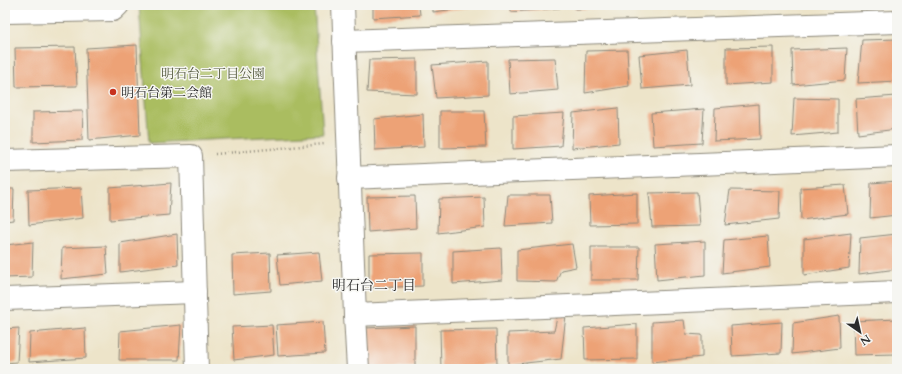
<svg xmlns="http://www.w3.org/2000/svg" width="902" height="374" font-family="Cardo,'Noto Serif JP',serif">
<style>
.green{fill:#aabd61;stroke:#6a7446}
.building{fill:#eda276}
.lines{fill:none;stroke-linecap:round;stroke-linejoin:round}
.street-casing{stroke:#8c887a;stroke-width:24}
.path{stroke:#8c887a;stroke-width:2.5;stroke-dasharray:1 3;stroke-linecap:butt}
.street{stroke:#fff;stroke-width:22}
.poi-dot{fill:#c8321e;stroke:#f6f6f2;stroke-width:1.5}
.labels{text-anchor:middle;stroke-width:3;stroke-linejoin:round;paint-order:stroke}
.park-label{font-size:13px;fill:#51573b;stroke:#f6f6f2}
.poi-label{font-size:13px;fill:#2b2b2b;stroke:#f6f6f2;text-anchor:start}
.neighbourhood-label{font-size:14px;fill:#2b2b2b;stroke:#f6f6f2}
</style>
<rect width="100%" height="100%" fill="#f6f6f2"/>
<filter id="ink" filterUnits="userSpaceOnUse"><feTurbulence type="fractalNoise" baseFrequency=".025" numOctaves="2"/><feDisplacementMap in="SourceGraphic" scale="8" xChannelSelector="R" yChannelSelector="G"/><feConvolveMatrix kernelMatrix="1 2 1 2 8 2 1 2 1" color-interpolation-filters="sRGB"/></filter>
<filter id="wash" filterUnits="userSpaceOnUse"><feTurbulence type="fractalNoise" baseFrequency=".012" numOctaves="4" result="noise"/><feDisplacementMap in="SourceGraphic" scale="16" xChannelSelector="R" yChannelSelector="G"/><feGaussianBlur stdDeviation="0.9" result="paint"/><feColorMatrix in="noise" values="0 0 0 0 0 0 0 0 0 0 0 0 0 0 0 0 0 1.4 0 .05"/><feComposite in="paint" operator="in"/></filter>
<g filter="url(#wash)">
<rect width="100%" height="100%" fill="#ede4c9"/>
<!-- green -->
<polygon class="green" points="139,5 314,5 323,134 149,143"/>
<g id="blocks">
<!-- building -->
<g class="building">
<polygon points="373,5 419,5 420,15 373,18"/>
<polygon points="433,5 479,5 479,6 433,12"/>
<polygon points="511,5 560,5 560,8 511,12"/>
<polygon points="575,5 618,5 618,7 575,9"/>
<polygon points="647,5 691,5 691,6 647,9"/>
<polygon points="707,5 720,5 720,6 707,7"/>
<polygon points="897,39 897,81 858,83 862,40"/>
<polygon points="137,45 140,135 89,140 86,48"/>
<polygon points="75,47 77,86 16,87 15,48"/>
<polygon points="773,47 773,82 726,85 726,48"/>
<polygon points="847,48 845,80 793,85 792,50"/>
<polygon points="627,50 629,86 585,93 586,51"/>
<polygon points="687,50 690,85 642,89 639,55"/>
<polygon points="555,58 558,90 510,94 508,59"/>
<polygon points="417,59 417,94 367,92 369,60"/>
<polygon points="488,61 488,95 436,98 432,65"/>
<polygon points="897,96 897,129 858,134 856,99"/>
<polygon points="794,98 838,99 838,132 792,136"/>
<polygon points="759,104 760,139 714,141 715,108"/>
<polygon points="618,108 619,143 572,148 573,113"/>
<polygon points="704,109 702,143 653,146 651,113"/>
<polygon points="83,111 82,140 33,142 33,112"/>
<polygon points="440,111 484,111 486,147 440,148"/>
<polygon points="564,113 561,146 513,149 513,116"/>
<polygon points="423,114 424,147 375,150 374,119"/>
<polygon points="897,181 897,215 870,218 871,183"/>
<polygon points="171,183 169,215 110,220 110,188"/>
<polygon points="845,185 848,214 801,220 800,188"/>
<polygon points="81,188 83,218 29,225 28,190"/>
<polygon points="5,189 14,189 13,220 5,221"/>
<polygon points="730,190 780,191 779,219 725,225"/>
<polygon points="697,192 700,226 652,227 649,193"/>
<polygon points="637,193 637,224 590,225 589,196"/>
<polygon points="508,195 550,195 552,223 505,226"/>
<polygon points="415,196 416,228 368,232 367,197"/>
<polygon points="484,197 485,227 438,233 439,199"/>
<polygon points="851,233 849,268 804,275 804,239"/>
<polygon points="177,234 178,265 120,272 120,243"/>
<polygon points="897,234 897,269 859,274 860,238"/>
<polygon points="768,236 770,267 722,273 724,240"/>
<polygon points="705,241 705,275 657,280 655,244"/>
<polygon points="33,242 32,277 5,278 5,245"/>
<polygon points="572,244 576,267 561,270 556,282 517,281 517,250"/>
<polygon points="106,246 108,274 61,279 62,248"/>
<polygon points="591,247 639,247 638,280 591,280"/>
<polygon points="501,248 502,280 453,284 453,251"/>
<polygon points="319,252 322,281 280,285 277,255"/>
<polygon points="270,253 271,291 233,294 232,255"/>
<polygon points="423,253 423,286 369,288 369,254"/>
<polygon points="558,313 566,315 561,359 508,365 508,333 554,331"/>
<polygon points="839,316 840,348 792,354 793,323"/>
<polygon points="897,319 897,354 854,355 853,321"/>
<polygon points="684,320 686,334 702,335 702,357 652,362 652,322"/>
<polygon points="323,322 325,353 278,356 276,325"/>
<polygon points="782,322 781,353 732,356 731,326"/>
<polygon points="637,324 637,359 585,360 584,328"/>
<polygon points="181,325 179,360 119,360 120,331"/>
<polygon points="272,325 274,355 234,360 232,327"/>
<polygon points="415,326 415,367 364,369 365,328"/>
<polygon points="19,328 17,362 5,363 5,329"/>
<polygon points="85,328 86,358 29,362 30,333"/>
<polygon points="496,329 497,365 441,369 440,330"/>
</g>
</g>
</g>
<g filter="url(#ink)">
<use href="#blocks" fill-opacity="0" stroke="#8c887a" stroke-width="1"/>
<g class="lines">
<!-- street casing -->
<g class="street-casing">
<g id="street">
<polyline points="343,5 355,315 358,369"/>
<polyline points="5,12 113,10 118,5"/>
<polyline points="344,41 897,22"/>
<polyline points="5,161 191,156 197,369"/>
<polyline points="349,178 897,156"/>
<polyline points="5,299 195,292"/>
<polyline points="355,315 897,292"/>
</g>
</g>
<!-- path -->
<polyline class="path" points="215,154 324,144"/>
<!-- street -->
<use href="#street" class="street"/>
</g>
</g>
<!-- markers -->
<circle class="poi-dot" cx="113" cy="92" r="4"/>
<g class="labels">
<!-- park labels -->
<g class="park-label">
<text x="213" y="78">明石台二丁目公園</text>
</g>
<!-- poi labels -->
<g class="poi-label">
<text x="121" y="97">明石台第二会館</text>
</g>
<!-- neighbourhood labels -->
<g class="neighbourhood-label">
<text x="374" y="290">明石台二丁目</text>
</g>
</g>
<!-- margin -->
<rect width="902" height="374" fill="none" stroke="#f6f6f2" stroke-width="20"/>
<!-- north arrow -->
<g transform="translate(860 332) rotate(146)" stroke="#f6f6f2" stroke-width="3" paint-order="stroke">
<path d="M0-3L7 15L0 10L-7 15Z" fill="#2b2b2b"/>
<text y="-6" font-size="11" font-weight="bold" text-anchor="middle" fill="#2b2b2b">N</text>
</g>
</svg>
